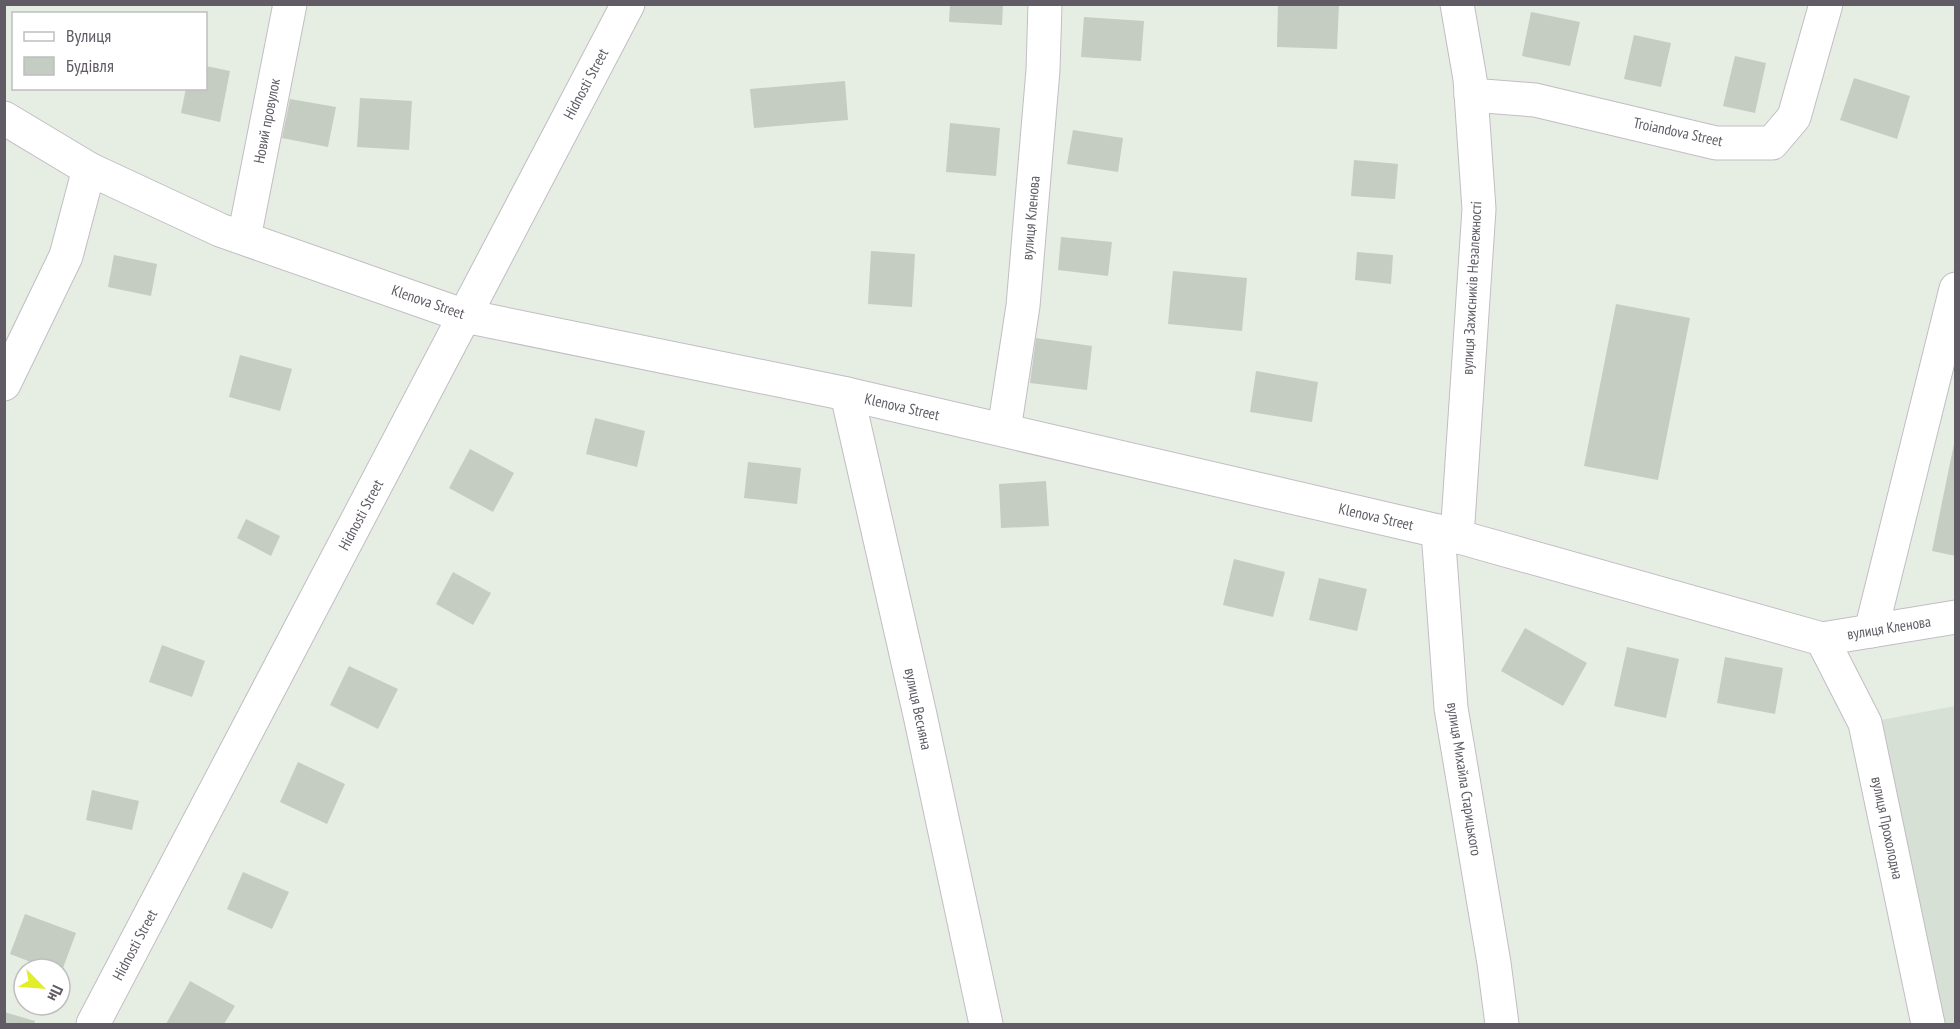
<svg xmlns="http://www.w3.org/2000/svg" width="1960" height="1029" font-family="'PT Sans Narrow',sans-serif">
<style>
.education{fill:#d7e0d4}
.building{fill:#c5ccc1}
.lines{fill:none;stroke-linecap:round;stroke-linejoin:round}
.minor-casing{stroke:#c2bdc5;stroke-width:35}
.minor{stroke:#fff;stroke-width:33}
.labels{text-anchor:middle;stroke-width:6;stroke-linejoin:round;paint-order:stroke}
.street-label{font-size:15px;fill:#605b64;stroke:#fff}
</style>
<rect width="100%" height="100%" fill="#e6eee3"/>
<!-- education -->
<polygon class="education" points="1955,706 1955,1024 1928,1024 1865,723"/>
<!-- building -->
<g class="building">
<polygon points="950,4 1003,4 1002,25 949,22"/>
<polygon points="1278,4 1339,4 1337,49 1277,47"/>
<polygon points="1531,12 1580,22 1570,66 1522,56"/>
<polygon points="1084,17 1144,21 1141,61 1081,57"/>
<polygon points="1634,35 1671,43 1661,87 1624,79"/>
<polygon points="1735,56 1766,63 1755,113 1723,106"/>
<polygon points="206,66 230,71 220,122 181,113 186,88 206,88"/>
<polygon points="1854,78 1910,96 1897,139 1840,120"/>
<polygon points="845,81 848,120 754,128 750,89"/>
<polygon points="360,98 412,101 409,150 357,147"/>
<polygon points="290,99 336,107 328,147 282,138"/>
<polygon points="950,123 1000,128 996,176 946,172"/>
<polygon points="1073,130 1123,138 1118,172 1067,164"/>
<polygon points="1354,160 1398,164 1395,199 1351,196"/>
<polygon points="1061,237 1112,242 1108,276 1058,270"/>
<polygon points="871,251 915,254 912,307 868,304"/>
<polygon points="1357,252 1393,255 1391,284 1355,280"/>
<polygon points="114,255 157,264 151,296 108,287"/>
<polygon points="1173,271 1247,278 1242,331 1168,324"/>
<polygon points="1616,304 1690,318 1658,480 1584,466"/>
<polygon points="1036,338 1092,346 1087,390 1030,383"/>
<polygon points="240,355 292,369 280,411 229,397"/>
<polygon points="1256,371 1318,382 1312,422 1250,412"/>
<polygon points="595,418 645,431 637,467 586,454"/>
<polygon points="1954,444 1956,445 1956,556 1932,551"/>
<polygon points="470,449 514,473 493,512 449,488"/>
<polygon points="748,462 801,468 797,504 744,498"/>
<polygon points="1046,481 1049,526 1001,528 999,484"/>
<polygon points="246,519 280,536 271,556 237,538"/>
<polygon points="1234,559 1285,572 1273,617 1223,605"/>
<polygon points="453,572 491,593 473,625 436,604"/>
<polygon points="1319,578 1367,589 1357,631 1309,620"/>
<polygon points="1525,628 1587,663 1563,706 1501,671"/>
<polygon points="162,645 205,661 192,697 149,682"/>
<polygon points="1627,647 1679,659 1666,718 1614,706"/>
<polygon points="1725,657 1783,668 1775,714 1717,703"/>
<polygon points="349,666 398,689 378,729 330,705"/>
<polygon points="298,762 345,784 327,824 280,802"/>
<polygon points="92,790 139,801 132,830 86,820"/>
<polygon points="243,872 289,892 272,929 227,909"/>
<polygon points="25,914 76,933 60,976 60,969 49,969 10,954"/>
<polygon points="190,981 235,1006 224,1024 166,1024"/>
<polygon points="4,1012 35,1021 34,1024 4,1024"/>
</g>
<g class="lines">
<!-- minor casing -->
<g class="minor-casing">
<g id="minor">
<polyline points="1457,4 1470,79 1479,209 1457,537"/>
<polyline points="1471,95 1535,100 1716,143 1772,143 1794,117 1826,4"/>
<polyline points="4,118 89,169 220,230 465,316 847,394 1438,531 1822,639 1956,617"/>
<polyline points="244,238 290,4"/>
<polyline points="4,384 66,256 89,169"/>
<polyline points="847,394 920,715 986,1024"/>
<polyline points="1004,430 1023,306 1043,70 1045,4"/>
<polyline points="1438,531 1451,708 1494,963 1502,1024"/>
<polyline points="1871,631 1956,289"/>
<polyline points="1822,639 1865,723 1928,1024"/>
<polyline points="93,1024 628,4"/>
</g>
</g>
<!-- minor -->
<use href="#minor" class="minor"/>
</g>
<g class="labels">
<!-- street labels -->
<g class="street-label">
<text transform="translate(586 84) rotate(-62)" y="5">Hidnosti Street</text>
<text transform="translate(267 121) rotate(-79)" y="5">Новий провулок</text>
<text transform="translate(1678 132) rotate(12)" y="5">Troiandova Street</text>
<text transform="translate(1031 218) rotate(-85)" y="5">вулиця Кленова</text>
<text transform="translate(1472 288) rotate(-87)" y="5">вулиця Захисників Незалежності</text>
<text transform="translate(428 302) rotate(19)" y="5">Klenova Street</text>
<text transform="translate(902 407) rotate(13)" y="5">Klenova Street</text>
<text transform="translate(361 515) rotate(-62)" y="5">Hidnosti Street</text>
<text transform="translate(1376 517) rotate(13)" y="5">Klenova Street</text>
<text transform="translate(1889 628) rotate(-9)" y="5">вулиця Кленова</text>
<text transform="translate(918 709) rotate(78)" y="5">вулиця Весняна</text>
<text transform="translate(1464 779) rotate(81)" y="5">вулиця Михайла Старицького</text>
<text transform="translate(1887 828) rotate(78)" y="5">вулиця Прохолодна</text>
<text transform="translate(135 945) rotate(-62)" y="5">Hidnosti Street</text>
</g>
</g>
<!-- border -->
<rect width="1960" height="1029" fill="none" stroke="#605b64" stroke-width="12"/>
<!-- legend -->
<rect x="12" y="12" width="195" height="78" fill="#ffffff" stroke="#bfbdc1" stroke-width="1.5"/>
<rect x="24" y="32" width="30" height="9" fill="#ffffff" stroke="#bfbdc1" stroke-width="1.5"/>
<text x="66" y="42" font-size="18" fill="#605b64">Вулиця</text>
<rect x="24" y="57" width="30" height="18" fill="#c5ccc1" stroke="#bfbdc1" stroke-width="1.5"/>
<text x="66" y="72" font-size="18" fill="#605b64">Будівля</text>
<!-- north arrow -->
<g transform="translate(42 987) rotate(115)"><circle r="28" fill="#ffffff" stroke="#bfbdc1" stroke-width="1.5"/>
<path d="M0-4.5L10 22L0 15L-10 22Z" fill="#e3ee2a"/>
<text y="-9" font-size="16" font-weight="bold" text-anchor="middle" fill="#605b64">Пн</text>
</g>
</svg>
